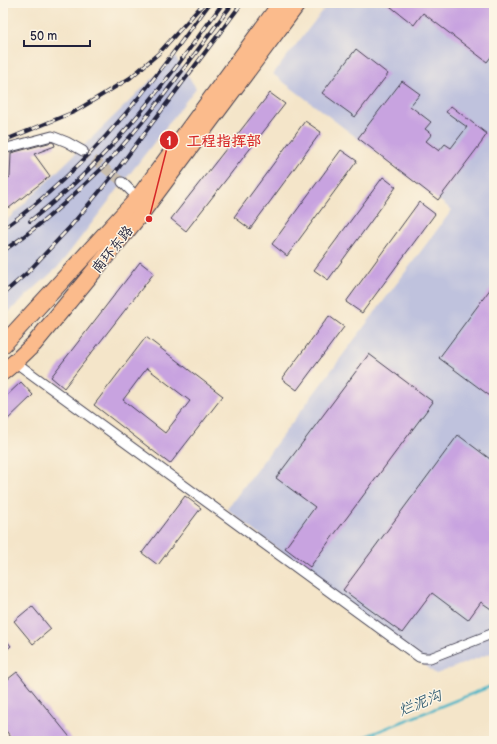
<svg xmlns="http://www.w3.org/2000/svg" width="497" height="744" font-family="'Balsamiq Sans','LXGW WenKai TC',sans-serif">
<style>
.industrial{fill:#bfc2dd}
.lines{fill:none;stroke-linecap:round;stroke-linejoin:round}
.stream{stroke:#4ab5c7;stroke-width:2.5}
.building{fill:#c8a3e0;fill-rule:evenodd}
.street-tunnel{stroke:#cabead;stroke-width:9;stroke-dasharray:9 4.5;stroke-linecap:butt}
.street-casing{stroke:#423f50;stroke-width:11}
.highway-casing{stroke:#423f50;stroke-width:18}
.street{stroke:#fff;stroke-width:9}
.highway{stroke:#fbbb8c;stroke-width:16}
.rail-casing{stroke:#22223b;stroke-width:4}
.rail{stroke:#fcf5e5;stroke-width:2.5;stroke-dasharray:8;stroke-linecap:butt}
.labels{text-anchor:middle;stroke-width:3;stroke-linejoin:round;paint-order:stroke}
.street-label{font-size:14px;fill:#22223b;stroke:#fcf5e5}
.water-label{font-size:15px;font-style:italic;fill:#325d73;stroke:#fcf5e5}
.leader{fill:none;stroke:#d62828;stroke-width:1.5}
.callout-dot{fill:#d62828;stroke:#fcf5e5;stroke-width:1.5}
.mark-label{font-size:12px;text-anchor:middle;font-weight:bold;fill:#fff}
.callout-label{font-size:15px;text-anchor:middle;font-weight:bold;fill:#d62828;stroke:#fcf5e5;stroke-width:3;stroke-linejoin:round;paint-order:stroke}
</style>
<rect width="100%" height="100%" fill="#fcf5e5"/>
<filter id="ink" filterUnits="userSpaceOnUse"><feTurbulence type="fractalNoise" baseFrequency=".025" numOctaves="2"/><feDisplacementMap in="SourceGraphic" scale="8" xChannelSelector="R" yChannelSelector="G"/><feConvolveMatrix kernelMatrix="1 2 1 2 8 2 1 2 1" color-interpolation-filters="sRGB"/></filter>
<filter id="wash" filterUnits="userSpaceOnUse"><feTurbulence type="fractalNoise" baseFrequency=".012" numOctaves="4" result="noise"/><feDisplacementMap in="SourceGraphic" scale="16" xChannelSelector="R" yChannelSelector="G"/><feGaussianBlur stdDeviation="0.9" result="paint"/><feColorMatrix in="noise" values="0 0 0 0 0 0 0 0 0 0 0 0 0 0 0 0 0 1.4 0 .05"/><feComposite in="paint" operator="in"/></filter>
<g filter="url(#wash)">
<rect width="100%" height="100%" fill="#f4e5c9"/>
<!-- industrial -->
<g class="industrial">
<polygon points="329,3 494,3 494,652 436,674 227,509 452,210 273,74"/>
<polygon points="175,57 196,88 58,267 3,317 3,224"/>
</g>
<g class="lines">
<!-- stream -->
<polyline class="stream" points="354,741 494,685"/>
</g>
<g id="blocks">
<!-- building -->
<g class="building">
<polygon points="386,3 494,3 494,53 487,62 423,13 414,25"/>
<polygon points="356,49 388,74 355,117 322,93"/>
<polygon points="402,81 420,94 410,106 431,122 425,129 432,134 426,141 439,151 445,144 451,148 467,127 446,112 451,106 487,134 482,141 482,142 438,200 358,138"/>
<polygon points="270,93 285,104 186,231 171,219"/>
<polygon points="305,121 321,132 250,229 234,217"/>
<polygon points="52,142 54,143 55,146 34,154 50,176 9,208 3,200 3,182 10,177 11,153"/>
<polygon points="341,150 357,161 287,256 272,244"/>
<polygon points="383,177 396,187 328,280 314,270"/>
<polygon points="419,202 435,214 362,313 346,302"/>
<polygon points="140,262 154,273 64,388 51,377"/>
<polygon points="494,284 494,399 439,358"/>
<polygon points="329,316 344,327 297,390 282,379"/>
<path d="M146,337L223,396L170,464L94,405ZM147,368L190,401L165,433L123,400Z"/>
<polygon points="369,354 433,402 310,567 285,548 315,507 276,478"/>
<polygon points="21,382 33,395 3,424 3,399"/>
<polygon points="458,435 494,462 494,611 481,602 468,620 432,593 402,633 343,590"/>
<polygon points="185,496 201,508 158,565 142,553"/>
<polygon points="32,606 51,629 33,644 14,621"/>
<polygon points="3,636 11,646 3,653"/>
<polygon points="17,672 73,741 14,741 3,727 3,683"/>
</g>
</g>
</g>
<g filter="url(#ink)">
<use href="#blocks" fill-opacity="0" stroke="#423f50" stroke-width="1"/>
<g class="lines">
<!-- street-tunnel -->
<polyline class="street-tunnel" points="83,151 122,182"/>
<!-- street casing -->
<g class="street-casing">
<g id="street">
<polyline points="3,149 52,136 67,142 83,151"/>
<polyline points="122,182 138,198"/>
<polyline points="15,362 419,657 424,658 430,658 494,633"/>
</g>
</g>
<!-- highway casing -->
<g class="highway-casing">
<g id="highway">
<polyline points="3,345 138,198 281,3"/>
<polyline points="3,372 15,362 34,344 140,215 298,3"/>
</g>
</g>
<!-- street -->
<use href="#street" class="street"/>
<!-- highway -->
<use href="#highway" class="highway"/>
<!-- rail casing -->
<g class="rail-casing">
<g id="rail">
<polyline points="3,141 74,112 130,78 159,53 204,3"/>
<path d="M30,221C53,203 75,184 96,162C143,114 183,58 223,3"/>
<path d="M3,229C46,198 85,161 119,121C152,84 180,43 210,3"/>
<path d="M3,251C32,232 58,210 83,186C91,178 100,171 107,163C153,113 192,57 233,3"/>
<polyline points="3,294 27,273 70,227 114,174 242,3"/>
</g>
</g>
<!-- rail -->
<use href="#rail" class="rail"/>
</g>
</g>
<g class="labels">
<!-- street labels -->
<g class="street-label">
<text transform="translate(112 249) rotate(-51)" y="5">南环东路</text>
</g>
<!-- water labels -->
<g class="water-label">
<text transform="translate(420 703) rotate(-22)" y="5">烂泥沟</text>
</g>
</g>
<!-- callouts -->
<path class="leader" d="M149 219L169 140"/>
<g class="callout-dot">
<circle cx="149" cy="219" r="4"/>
<circle cx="169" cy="140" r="10"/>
</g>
<g class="mark-label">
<text x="169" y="145">1</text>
</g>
<g class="callout-label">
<text x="224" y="146">工程指挥部</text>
</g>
<!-- margin -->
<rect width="497" height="744" fill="none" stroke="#fcf5e5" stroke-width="16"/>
<!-- scale -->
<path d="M24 40v6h66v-6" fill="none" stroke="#22223b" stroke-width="2"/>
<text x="30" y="40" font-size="12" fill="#22223b" stroke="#fcf5e5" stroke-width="3" paint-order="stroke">50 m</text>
</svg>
